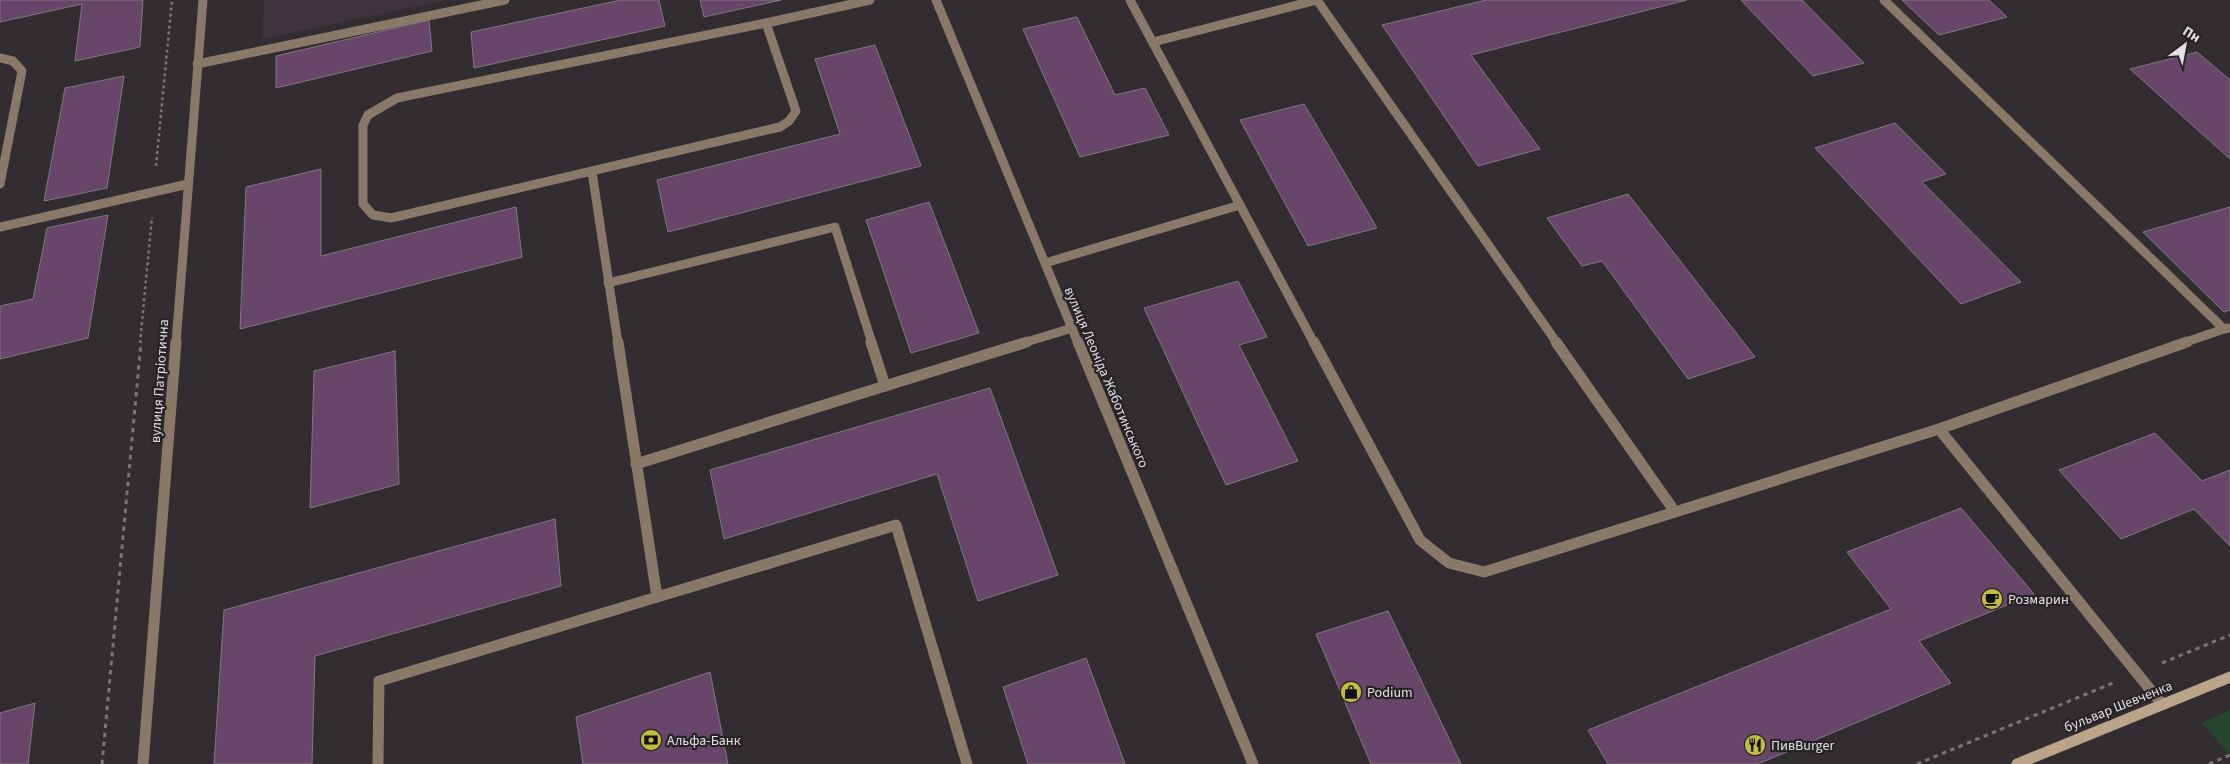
<svg xmlns="http://www.w3.org/2000/svg" width="2230" height="764" font-family="'Source Sans 3',sans-serif">
<style>
.built{fill:#3d343d}
.green{fill:#26462d}
.building{fill:#674669;stroke:#7f797f}
.lines{fill:none;stroke-linecap:round;stroke-linejoin:round}
.path-far1{stroke:#787478;stroke-width:2.5;stroke-dasharray:3 3;stroke-linecap:butt}
.path{stroke:#787478;stroke-width:3;stroke-dasharray:4.5 4.5;stroke-linecap:butt}
.lane-far1{stroke:#887968;stroke-width:9}
.lane{stroke:#887968;stroke-width:11}
.street-far1{stroke:#887968;stroke-width:9}
.street{stroke:#887968;stroke-width:11}
.secondary{stroke:#bba488;stroke-width:11}
.labels{text-anchor:middle;stroke-width:4.5;stroke-linejoin:round;paint-order:stroke}
.street-label{font-size:14px;fill:#e2e0e2;stroke:#272327}
.poi-label{font-size:14px;fill:#e2e0e2;stroke:#272327;text-anchor:start}
</style>
<rect width="100%" height="100%" fill="#312d31"/>
<!-- built -->
<polygon class="built" points="264,0 447,0 262,39"/>
<!-- green -->
<polygon class="green" points="2230,710 2230,755 2202,723"/>
<!-- building -->
<g class="building">
<polygon points="0,0 143,0 140,47 75,61 82,4 0,22"/>
<polygon points="621,0 659,0 665,26 474,68 471,32"/>
<polygon points="700,0 781,0 704,17"/>
<polygon points="1486,0 1687,0 1471,55 1540,149 1478,166 1382,25"/>
<polygon points="1741,0 1802,0 1864,63 1813,76"/>
<polygon points="1902,0 1989,0 2007,17 1939,35"/>
<polygon points="1077,17 1115,95 1145,88 1169,135 1080,157 1023,29"/>
<polygon points="429,20 432,51 276,88 276,56"/>
<polygon points="875,45 921,166 668,232 657,180 840,134 815,59"/>
<polygon points="2197,52 2230,80 2230,159 2130,69"/>
<polygon points="124,76 107,188 44,201 65,88"/>
<polygon points="1304,104 1377,228 1308,246 1240,120"/>
<polygon points="1895,123 1946,174 1922,182 2021,282 1961,304 1815,148"/>
<polygon points="321,169 321,256 516,207 522,257 240,329 246,187"/>
<polygon points="1628,194 1755,357 1688,379 1602,261 1582,266 1547,218"/>
<polygon points="929,202 979,333 911,353 866,220"/>
<polygon points="2230,207 2230,310 2224,312 2143,232"/>
<polygon points="108,215 88,338 0,359 0,306 33,299 47,228"/>
<polygon points="1238,281 1267,337 1239,345 1298,461 1226,485 1144,308"/>
<polygon points="395,351 399,484 310,508 314,371"/>
<polygon points="990,388 1058,575 978,601 937,474 724,539 710,470"/>
<polygon points="2155,433 2202,481 2230,470 2230,546 2194,509 2121,539 2059,470"/>
<polygon points="1961,508 2034,594 1919,641 1951,683 1758,764 1608,764 1588,730 1891,609 1847,552"/>
<polygon points="555,519 561,586 315,656 312,764 214,764 224,610"/>
<polygon points="1388,611 1461,764 1371,764 1316,634"/>
<polygon points="1086,658 1125,764 1028,764 1003,687"/>
<polygon points="710,672 728,764 583,764 576,717"/>
<polygon points="35,703 28,764 0,764 0,713"/>
</g>
<g class="lines">
<!-- path-far1 -->
<g class="path-far1">
<polyline points="156,166 172,0"/>
<polyline points="140,343 152,217"/>
</g>
<!-- path -->
<g class="path">
<polyline points="2162,663 2230,635"/>
<polyline points="102,764 141,342"/>
<polyline points="1917,764 2113,683"/>
<polyline points="2209,764 2230,755"/>
</g>
<!-- lane-far1 -->
<g class="lane-far1">
<polyline points="1130,0 1314,343"/>
<polyline points="1317,0 1557,343"/>
<polyline points="1884,0 2224,329 2229,328"/>
<polygon points="766,23 796,111 789,121 780,127 391,218 373,215 363,204 363,125 368,115 397,98"/>
<polyline points="766,23 870,0"/>
<polyline points="1153,42 1317,0"/>
<polyline points="0,58 13,61 22,71 0,184"/>
<polyline points="197,64 505,0"/>
<polyline points="592,172 618,343"/>
<polyline points="0,227 188,184"/>
<polyline points="1045,263 1240,205"/>
<polyline points="608,283 835,227 872,343"/>
<polyline points="1023,343 1072,328"/>
<polyline points="2183,343 2224,329"/>
</g>
<!-- lane -->
<g class="lane">
<polyline points="618,342 657,597"/>
<polyline points="871,342 885,386 1027,342"/>
<polyline points="1314,342 1420,540 1449,563 1484,572 1939,429 2187,342"/>
<polyline points="1556,342 1675,512"/>
<polyline points="1939,429 2162,704"/>
<polyline points="636,464 885,386"/>
<polyline points="378,764 379,681 896,525 967,764"/>
</g>
<!-- street-far1 -->
<g class="street-far1">
<polyline points="936,0 1078,343"/>
<polyline points="176,343 203,0"/>
</g>
<!-- street -->
<g class="street">
<polyline points="1078,342 1253,764"/>
<polyline points="143,764 176,342"/>
</g>
<!-- secondary -->
<polyline class="secondary" points="2017,764 2230,677"/>
</g>
<!-- icons -->
<defs>
<g id="cafe-disc" transform="scale(1.125)"><circle r="9.5" fill="#c1bd40" stroke="#272327"/><path d="M-5.5-4.5H6V0H3Q3 3.5 0 3.5H-2.5Q-5.5 3.5-5.5 0ZM3-3.2v2h1.7v-2ZM-6 4.5H4V6H-6Z" fill="#111"/></g>
<g id="shop-disc" transform="scale(1.125)"><circle r="9.5" fill="#c1bd40" stroke="#272327"/><path d="M-5-2.5h2.3a2.7 3.5 0 0 1 5.4 0H5L5.5 6h-11ZM-1.5-2.5h3a1.5 2.3 0 0 0-3 0Z" fill="#111"/></g>
<g id="bank-disc" transform="scale(1.125)"><circle r="9.5" fill="#c1bd40" stroke="#272327"/><path d="M-6-4H6V4H-6ZM0-2.3a2.3 2.3 0 1 0 0 4.6a2.3 2.3 0 1 0 0-4.6Z" fill="#111"/></g>
<g id="restaurant-disc" transform="scale(1.125)"><circle r="9.5" fill="#c1bd40" stroke="#272327"/><path d="M-5-6h1v4h1v-4h1v4h1v-4h1v5L-1.5 .5V6h-2V.5L-5-1ZM5-6V6H3V1.5H1.5Q1.5-4 5-6Z" fill="#111"/></g>
</defs>
<g fill-rule="evenodd">
<use href="#cafe-disc" x="1992" y="599"/>
<use href="#shop-disc" x="1351" y="692"/>
<use href="#bank-disc" x="651" y="740"/>
<use href="#restaurant-disc" x="1755" y="745"/>
</g>
<g class="labels">
<!-- street labels -->
<g class="street-label">
<text transform="translate(1107 377) rotate(67)" y="5">вулиця Леоніда Жаботинського</text>
<text transform="translate(159 381) rotate(-86)" y="5">вулиця Патріотична</text>
<text transform="translate(2118 706) rotate(-22)" y="5">бульвар Шевченка</text>
</g>
<!-- poi labels -->
<g class="poi-label">
<text x="2008" y="604">Розмарин</text>
<text x="1367" y="697">Podium</text>
<text x="667" y="745">Альфа-Банк</text>
<text x="1771" y="750">ПивBurger</text>
</g>
</g>
<!-- north arrow -->
<g transform="translate(2185 45) rotate(32)" stroke="#272327" stroke-width="4" paint-order="stroke">
<path d="M0-4L9 19L0 12L-9 19Z" fill="#e2e0e2"/>
<text y="-8" font-size="14" font-weight="bold" text-anchor="middle" fill="#e2e0e2">Пн</text>
</g>
</svg>
